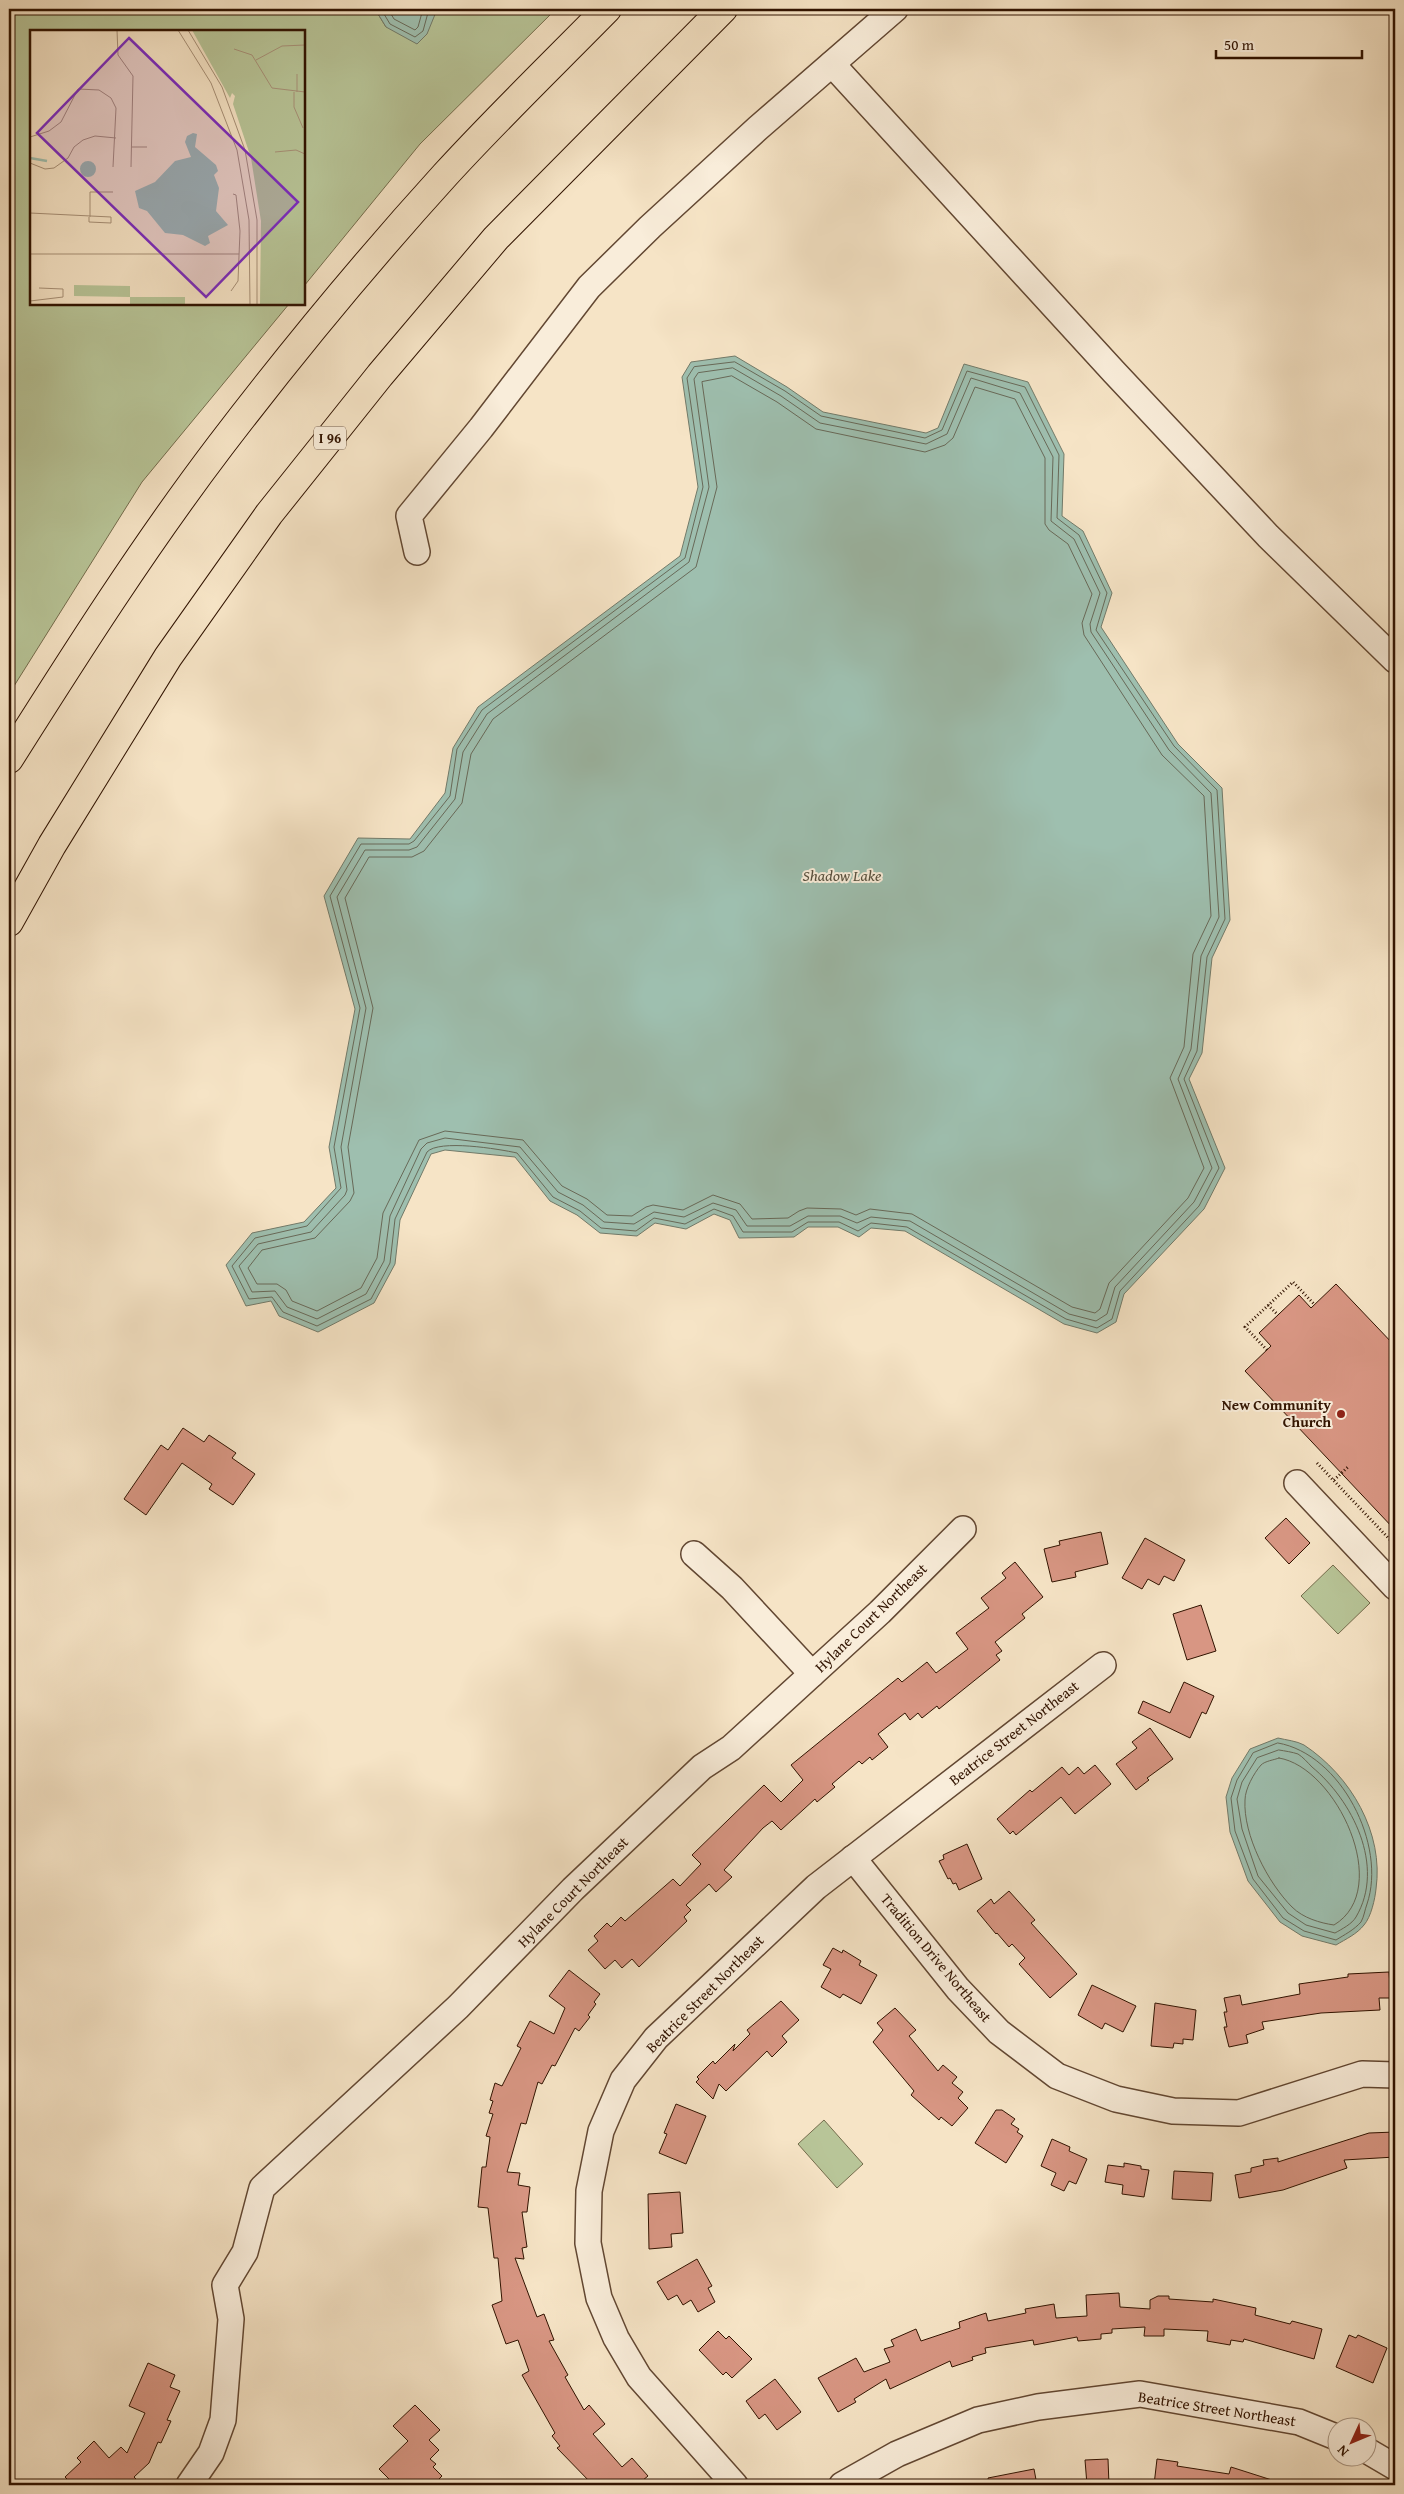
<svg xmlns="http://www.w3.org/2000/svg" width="1404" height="2494" font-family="'Gentium Book Plus',serif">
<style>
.green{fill:#b8c598;stroke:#746c4c}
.water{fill:#9ebfaf;stroke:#727a69}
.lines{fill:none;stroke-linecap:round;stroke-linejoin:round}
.shore{stroke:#686958;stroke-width:1}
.building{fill:#d89683;stroke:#311300}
.minor-casing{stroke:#624732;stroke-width:28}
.highway-casing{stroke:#311300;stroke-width:30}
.path{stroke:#311300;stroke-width:3;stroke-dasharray:1 2.5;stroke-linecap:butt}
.minor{stroke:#f9edda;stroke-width:25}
.highway{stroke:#f6e4c6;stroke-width:28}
.poi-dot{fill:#8f2418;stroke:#f9edda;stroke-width:2}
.labels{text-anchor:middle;stroke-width:4;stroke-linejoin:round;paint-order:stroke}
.shield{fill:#f9edda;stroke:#6d5441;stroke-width:1}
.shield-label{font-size:14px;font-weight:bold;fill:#311300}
.poi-label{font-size:15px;font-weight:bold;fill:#311300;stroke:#f9edda;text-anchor:end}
.street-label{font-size:15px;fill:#311300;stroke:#f9edda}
.water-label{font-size:16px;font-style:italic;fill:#574f3d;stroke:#f9edda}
.inset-river{fill:none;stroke:#9ebfaf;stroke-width:2.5}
.inset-road{fill:none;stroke:#a79077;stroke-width:1}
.view{fill:#7b2cbf;fill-opacity:0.15;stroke:#7b2cbf;stroke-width:2.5}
.inset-edge{fill:none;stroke:#311300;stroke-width:2.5}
</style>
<rect width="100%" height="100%" fill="#f6e4c6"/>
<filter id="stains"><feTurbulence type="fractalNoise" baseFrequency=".004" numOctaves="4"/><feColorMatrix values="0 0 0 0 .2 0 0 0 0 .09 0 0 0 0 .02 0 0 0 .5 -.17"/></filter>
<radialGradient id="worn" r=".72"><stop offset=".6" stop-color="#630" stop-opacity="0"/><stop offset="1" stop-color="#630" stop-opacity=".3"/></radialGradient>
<!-- green -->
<g class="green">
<polygon points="9,9 375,9 386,27 436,12 432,9 556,9 420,144 304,286 304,31 31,31 31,304 289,304 142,482 9,694"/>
<polygon points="1333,1565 1370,1603 1338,1634 1301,1596"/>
<polygon points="824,2120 863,2164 837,2188 798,2144"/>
</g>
<!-- water -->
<g class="water">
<polygon points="375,9 432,9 436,12 427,34 417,44 386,27"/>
<polygon points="735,356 787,387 823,412 926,433 938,428 964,364 1028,382 1064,454 1062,516 1083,531 1112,593 1101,627 1178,744 1222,788 1230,920 1212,958 1202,1053 1189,1079 1225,1168 1204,1209 1124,1294 1116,1322 1097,1333 1064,1324 905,1231 871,1228 859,1237 838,1227 808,1227 794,1237 739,1238 730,1220 714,1214 686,1229 655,1223 637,1236 600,1233 577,1215 550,1201 515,1157 445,1150 431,1154 400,1220 395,1264 374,1303 318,1332 279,1316 271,1301 246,1306 226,1265 252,1233 304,1222 336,1188 329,1147 355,1009 324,896 358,838 410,839 445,793 453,748 478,707 680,556 698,487 682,377 691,362"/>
<path d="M1278,1738C1286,1740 1297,1741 1304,1745C1351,1776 1384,1833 1376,1889C1375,1899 1371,1917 1364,1925C1357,1934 1346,1939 1336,1945L1302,1936L1280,1922L1248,1881L1230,1832L1226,1797L1232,1778L1250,1749Z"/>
</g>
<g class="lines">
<!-- shore -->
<g class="shore">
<polyline points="381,9 390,24 415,37 423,31 429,9"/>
<polyline points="388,9 394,19 415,30 418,27 423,9"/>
<path d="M735,362L785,391L821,416L925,438L942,430L967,371L1025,387L1059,455L1057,518L1079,535L1107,593L1096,630L1174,746L1217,790L1225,919L1207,957L1197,1051L1184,1079L1219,1168L1199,1206L1120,1291L1112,1319L1097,1328L1066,1319L907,1227L871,1223L858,1231L839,1222H808L792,1232H743L733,1216L714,1209L685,1224L654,1218L636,1231L601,1228L580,1211L553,1197L517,1153C499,1149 439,1139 427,1152L395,1219L390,1263L371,1299L317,1326L283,1312L272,1297L249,1299L232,1266L255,1238L307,1226L341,1188L334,1147L360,1008L330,896L361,844H409L414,841L450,796L457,749L482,710L685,558L703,487L687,378L694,367Z"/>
<polygon points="733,368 781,396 820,423 926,444 947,434 971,378 1020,393 1053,457 1051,521 1074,539 1100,593 1090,624 1091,632 1169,750 1211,793 1219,917 1201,956 1191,1049 1178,1079 1212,1168 1194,1202 1115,1287 1107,1314 1096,1321 1069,1314 910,1221 871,1217 857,1223 840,1216 808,1216 790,1226 747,1226 736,1210 713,1203 684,1217 654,1212 634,1224 604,1222 583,1205 558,1192 520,1147 445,1138 427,1143 421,1149 390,1216 384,1261 366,1294 317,1319 287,1307 275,1291 252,1292 239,1266 258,1244 311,1232 345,1195 347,1190 341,1147 366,1008 337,897 365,850 409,850 417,847 455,799 463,752 487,714 689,562 709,487 694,379 698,373"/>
<polygon points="732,376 777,402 816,429 925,452 945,445 953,438 975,387 1015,399 1045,458 1045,524 1049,530 1068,544 1092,594 1082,623 1084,635 1162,755 1204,796 1211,916 1193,954 1184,1047 1170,1078 1204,1168 1188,1198 1109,1283 1100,1309 1095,1313 1072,1307 912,1214 870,1209 856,1215 841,1209 807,1208 799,1211 788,1218 752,1219 740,1204 713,1195 683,1210 653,1205 646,1207 632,1216 607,1215 587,1199 562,1186 523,1140 445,1131 419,1140 383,1213 377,1258 361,1288 317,1311 292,1301 286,1290 277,1284 257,1284 248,1268 262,1250 315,1238 350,1201 354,1193 348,1147 373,1008 345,898 369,857 412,857 424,851 462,803 471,754 493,719 696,567 717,487 702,382"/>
<path d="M1278,1743C1341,1754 1387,1845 1367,1904C1365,1909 1364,1917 1361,1922C1354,1930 1344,1935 1336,1940L1304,1931L1283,1918L1253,1879L1235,1831L1231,1798L1237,1780L1253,1753Z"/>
<path d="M1279,1750C1285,1751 1292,1752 1298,1754C1303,1757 1308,1763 1312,1767C1352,1800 1386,1866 1356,1917C1352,1924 1342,1929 1335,1933L1306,1925L1288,1913L1258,1876L1242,1829L1237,1799L1242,1782L1257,1758Z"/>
<path d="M1279,1758C1336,1767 1394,1889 1334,1925C1320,1923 1303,1918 1292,1907C1268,1883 1243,1835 1245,1800C1245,1789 1254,1773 1261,1765C1265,1761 1274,1760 1279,1758Z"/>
</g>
</g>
<!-- building -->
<g class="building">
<polygon points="1336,1284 1395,1346 1395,1530 1245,1371 1271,1346 1259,1333 1299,1295 1311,1308"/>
<polygon points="183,1428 204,1442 209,1435 236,1453 232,1458 255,1474 233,1505 209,1489 212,1484 182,1463 146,1515 124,1499 161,1445 168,1450"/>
<polygon points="1286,1518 1310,1543 1289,1564 1265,1538"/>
<polygon points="1101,1532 1108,1564 1075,1572 1076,1577 1052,1582 1044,1549 1060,1545 1059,1541"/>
<polygon points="1145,1538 1185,1560 1174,1581 1164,1576 1159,1585 1148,1579 1142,1589 1122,1578"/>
<polygon points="1015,1562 1043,1597 1022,1614 1025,1618 995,1642 1002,1651 996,1655 1000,1660 939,1709 937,1706 922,1718 918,1713 910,1720 905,1713 878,1734 888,1747 872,1760 870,1757 862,1764 859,1761 832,1784 835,1787 817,1802 815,1799 781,1830 772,1821 763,1828 724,1870 732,1877 716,1892 709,1884 686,1905 691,1910 684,1917 687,1921 639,1967 632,1959 622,1968 615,1960 605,1969 588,1950 598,1941 594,1936 607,1923 611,1927 621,1917 625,1921 673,1879 680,1886 701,1864 692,1855 764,1785 781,1802 803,1780 791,1765 898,1678 902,1682 927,1662 936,1673 968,1649 956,1633 989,1608 981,1598 1006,1578 1002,1573"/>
<polygon points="1201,1605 1216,1651 1187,1660 1173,1614"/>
<polygon points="1184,1682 1214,1696 1206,1714 1202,1712 1190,1738 1138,1713 1143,1701 1170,1713"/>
<polygon points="1150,1728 1173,1759 1147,1778 1149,1780 1136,1790 1116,1764 1137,1748 1132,1742"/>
<polygon points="1095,1765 1111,1784 1075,1814 1061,1797 1016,1835 1013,1831 1010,1834 997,1819 1030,1790 1032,1792 1062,1767 1069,1775 1078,1767 1084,1774"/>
<polygon points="967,1844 982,1879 959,1890 956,1883 953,1884 950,1878 948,1879 939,1861 944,1859 943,1855"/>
<polygon points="1009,1891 1035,1920 1031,1923 1077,1974 1050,1998 1019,1964 1025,1958 1012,1944 1009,1947 997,1933 996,1934 977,1911 991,1899 994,1904"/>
<polygon points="833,1948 842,1953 843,1950 861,1961 859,1965 877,1975 861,2004 843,1994 840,1998 821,1987 831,1969 823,1965"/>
<polygon points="569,1970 600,1994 594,2002 596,2004 588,2015 590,2017 579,2031 575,2028 555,2066 552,2065 542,2084 538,2082 526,2124 521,2123 507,2172 520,2173 518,2185 530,2187 527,2212 522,2212 527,2247 522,2248 524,2259 515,2258 537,2317 544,2314 554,2340 549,2341 568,2375 565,2377 584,2410 589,2405 605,2424 593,2434 622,2467 632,2458 648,2476 637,2485 593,2485 557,2448 560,2446 552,2436 555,2433 522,2375 529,2371 518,2340 506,2344 492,2305 502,2301 498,2258 494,2258 488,2208 478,2207 482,2167 486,2167 490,2137 486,2136 493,2114 489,2113 493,2101 490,2100 495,2083 502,2086 521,2048 517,2046 530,2021 554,2034 565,2008 549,1996"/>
<polygon points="1389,1972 1391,1998 1379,1998 1380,2010 1321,2013 1262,2022 1264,2029 1246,2035 1248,2043 1229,2047 1224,2027 1227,2027 1224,2012 1227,2012 1224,1998 1240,1995 1242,2005 1300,1994 1299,1984 1348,1977 1348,1974"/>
<polygon points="1092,1985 1136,2006 1123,2032 1105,2023 1102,2029 1078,2015"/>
<polygon points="781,2001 799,2020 782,2036 787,2042 772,2057 767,2051 726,2091 719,2084 713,2099 696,2082 699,2079 697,2077 713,2061 715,2064 735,2044 733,2051 750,2034 747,2030"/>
<polygon points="1155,2003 1196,2010 1193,2040 1183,2039 1183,2044 1174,2043 1173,2048 1151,2046"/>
<polygon points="895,2008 916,2030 909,2036 938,2071 943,2065 957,2077 952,2083 963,2092 958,2098 968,2108 952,2126 941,2117 939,2120 911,2095 914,2091 873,2042 883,2030 877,2023"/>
<polygon points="676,2104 706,2116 686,2164 659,2153 667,2134 664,2133"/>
<polygon points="996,2110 1002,2110 1015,2119 1011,2124 1019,2129 1017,2132 1023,2136 1006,2163 975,2143"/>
<polygon points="1395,2132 1395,2157 1344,2160 1347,2168 1283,2190 1239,2198 1235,2175 1251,2172 1251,2168 1264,2165 1263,2160 1278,2158 1278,2162 1369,2133"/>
<polygon points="1052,2139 1070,2147 1069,2151 1087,2159 1076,2184 1069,2181 1064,2191 1051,2185 1056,2173 1041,2166"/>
<polygon points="1124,2163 1141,2166 1141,2169 1149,2170 1144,2197 1122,2194 1123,2185 1105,2182 1108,2165 1124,2167"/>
<polygon points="1174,2171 1213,2173 1211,2201 1172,2199"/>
<polygon points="680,2192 683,2233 671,2234 672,2247 649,2249 648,2194"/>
<polygon points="697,2259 712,2286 708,2288 715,2302 698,2312 691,2300 683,2305 677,2295 668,2300 657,2282"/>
<polygon points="1119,2293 1120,2307 1150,2309 1150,2300 1158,2296 1169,2296 1169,2299 1213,2302 1213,2299 1256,2308 1255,2315 1290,2324 1292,2321 1322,2329 1314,2359 1244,2339 1243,2342 1231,2340 1230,2345 1207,2341 1208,2331 1164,2329 1164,2336 1144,2336 1145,2327 1112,2329 1112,2333 1101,2334 1101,2339 1078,2341 1077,2337 1034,2345 1033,2340 985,2348 986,2353 972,2357 973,2360 952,2367 950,2361 890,2389 886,2379 854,2399 856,2402 838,2412 818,2378 856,2358 864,2372 890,2362 884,2349 894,2346 891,2340 916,2329 921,2341 960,2328 959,2322 986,2313 988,2321 1026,2313 1025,2309 1054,2304 1056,2318 1087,2316 1086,2295"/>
<polygon points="718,2331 726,2339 729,2336 752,2359 732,2378 726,2372 723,2375 699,2350"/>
<polygon points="1349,2335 1356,2338 1358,2335 1387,2348 1373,2383 1336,2367"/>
<polygon points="148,2363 175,2375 170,2387 180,2391 167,2420 171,2421 161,2443 158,2442 149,2463 134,2477 142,2485 73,2485 65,2477 81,2462 77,2458 94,2441 109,2458 121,2447 127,2453 145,2413 129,2406"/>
<polygon points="775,2379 801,2412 777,2430 765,2414 759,2419 746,2401"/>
<polygon points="415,2405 440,2430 429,2440 439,2450 430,2459 436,2464 433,2467 442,2476 433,2485 395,2485 379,2469 408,2441 393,2426"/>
<polygon points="1108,2459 1109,2485 1087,2485 1085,2460"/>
<polygon points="1157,2459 1178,2462 1177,2466 1229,2474 1231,2467 1278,2482 1277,2485 1154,2485"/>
<polygon points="1034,2469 1037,2485 989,2485 988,2478"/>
</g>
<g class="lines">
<!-- minor casing -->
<g class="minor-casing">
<g id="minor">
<polyline points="832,64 1114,372 1268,536 1395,660"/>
<polyline points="417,552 409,516 481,428 589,287 650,227 758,128 895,9"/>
<polyline points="1297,1483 1395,1587"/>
<polyline points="694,1554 732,1588 812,1674"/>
<polyline points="853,1858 958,1989 999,2032 1057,2076 1116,2099 1173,2111 1239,2113 1362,2074 1395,2075"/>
<polyline points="1366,2450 1395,2467"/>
<polyline points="189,2485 211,2453 223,2420 231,2319 225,2285 245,2252 262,2188 458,2007 573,1889 702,1767 731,1748 880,1612 963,1529"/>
<polyline points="735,2485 639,2377 616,2338 599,2298 588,2243 589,2191 601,2131 623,2080 656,2038 816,1887 1103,1665"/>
<polyline points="842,2485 897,2454 978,2420 1038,2407 1140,2394 1299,2422 1336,2437"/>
</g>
</g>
<!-- highway casing -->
<g class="highway-casing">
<g id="highway">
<path d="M9,759C76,653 144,546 220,446C291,353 366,262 445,175C497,118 553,64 607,9"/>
<polyline points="9,922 52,845 168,657 269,514 380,375 496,238 723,9"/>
</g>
</g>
<!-- path -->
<g class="path">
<polyline points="1268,1305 1278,1315"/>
<polyline points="1267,1350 1245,1327 1293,1282 1315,1305"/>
<polyline points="1317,1463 1395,1545"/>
<polyline points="1334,1480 1349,1466"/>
</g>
<!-- minor -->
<use href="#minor" class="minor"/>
<!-- highway -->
<use href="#highway" class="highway"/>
</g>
<!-- markers -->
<circle class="poi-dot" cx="1341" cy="1414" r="5"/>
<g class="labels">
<!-- shield labels -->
<rect class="shield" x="314" y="426.5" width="32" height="23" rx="4"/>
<g class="shield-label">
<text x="330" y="443">I 96</text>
</g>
<!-- poi labels -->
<g class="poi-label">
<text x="1331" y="1410">New Community<tspan x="1331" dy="17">Church</tspan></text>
</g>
<!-- street labels -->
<g class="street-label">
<text transform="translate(871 1618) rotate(-44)" y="5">Hylane Court Northeast</text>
<text transform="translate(1014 1733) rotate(-38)" y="5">Beatrice Street Northeast</text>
<text transform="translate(573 1892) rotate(-45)" y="5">Hylane Court Northeast</text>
<text transform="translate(936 1958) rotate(50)" y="5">Tradition Drive Northeast</text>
<text transform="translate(705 1994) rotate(-45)" y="5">Beatrice Street Northeast</text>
<text transform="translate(1217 2409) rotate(9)" y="5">Beatrice Street Northeast</text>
</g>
<!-- water labels -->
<g class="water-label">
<text x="842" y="881">Shadow Lake</text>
</g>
</g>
<!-- overview -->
<g transform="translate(30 30)">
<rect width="275" height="275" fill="#f6e4c6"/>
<path d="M162,0H275V275H230L231,191L221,128L203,74L205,66L202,63L200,68ZM44,255L100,256V267H155V275H100V267L44,266Z" fill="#b8c598"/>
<path d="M163,103L167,104L165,117L186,135L188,141L184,145L189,158L186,181L198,195L178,206L180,213L175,216L153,205L135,203L117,181L109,178L105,161L125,152L145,131L161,127L155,112L157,106ZM50 139a8 8 0 1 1 16 0a8 8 0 1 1-16 0Z" fill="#9ebfaf"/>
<path class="inset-river" d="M0,128L17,131"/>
<path class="inset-road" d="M87,0L88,25L103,46L101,137M148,0L181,53L207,120L219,190L220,275M158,0L192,57L215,120L227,190V275M204,19L222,25L242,58L275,62M226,30L252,16L275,15M264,62V77L273,98M267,62V44M0,107L19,101L31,92L48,59L69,60L81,68L86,78L83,137M101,117H117M245,122L266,120L275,124M0,133L15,139L24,138L38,128L44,117L53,110L65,106L86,108M0,183L81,187V193L59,192V187M60,187V162H83M0,224H209M201,261L208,251L210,201L206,165L203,164M0,271L33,267V259L9,258"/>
<path class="view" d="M99,8L268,172L176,267L7,103Z"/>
<rect width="275" height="275" class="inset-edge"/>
</g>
<!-- margin -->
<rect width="1404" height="2494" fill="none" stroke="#f6e4c6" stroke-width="30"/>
<rect x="10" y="10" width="1384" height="2474" fill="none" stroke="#311300" stroke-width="2.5"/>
<rect x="15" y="15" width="1374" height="2464" fill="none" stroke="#311300"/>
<!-- north arrow -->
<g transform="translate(1352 2442) rotate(226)"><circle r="24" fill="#f9edda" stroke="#a99683"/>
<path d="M0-4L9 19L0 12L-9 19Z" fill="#8f2418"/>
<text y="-8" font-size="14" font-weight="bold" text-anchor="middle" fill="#311300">N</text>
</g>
<!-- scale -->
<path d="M1216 50v8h146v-8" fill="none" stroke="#311300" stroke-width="2.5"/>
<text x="1224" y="50" font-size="15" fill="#311300" stroke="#f9edda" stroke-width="4" paint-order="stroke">50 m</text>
<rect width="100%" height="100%" filter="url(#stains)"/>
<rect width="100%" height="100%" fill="url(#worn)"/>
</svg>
